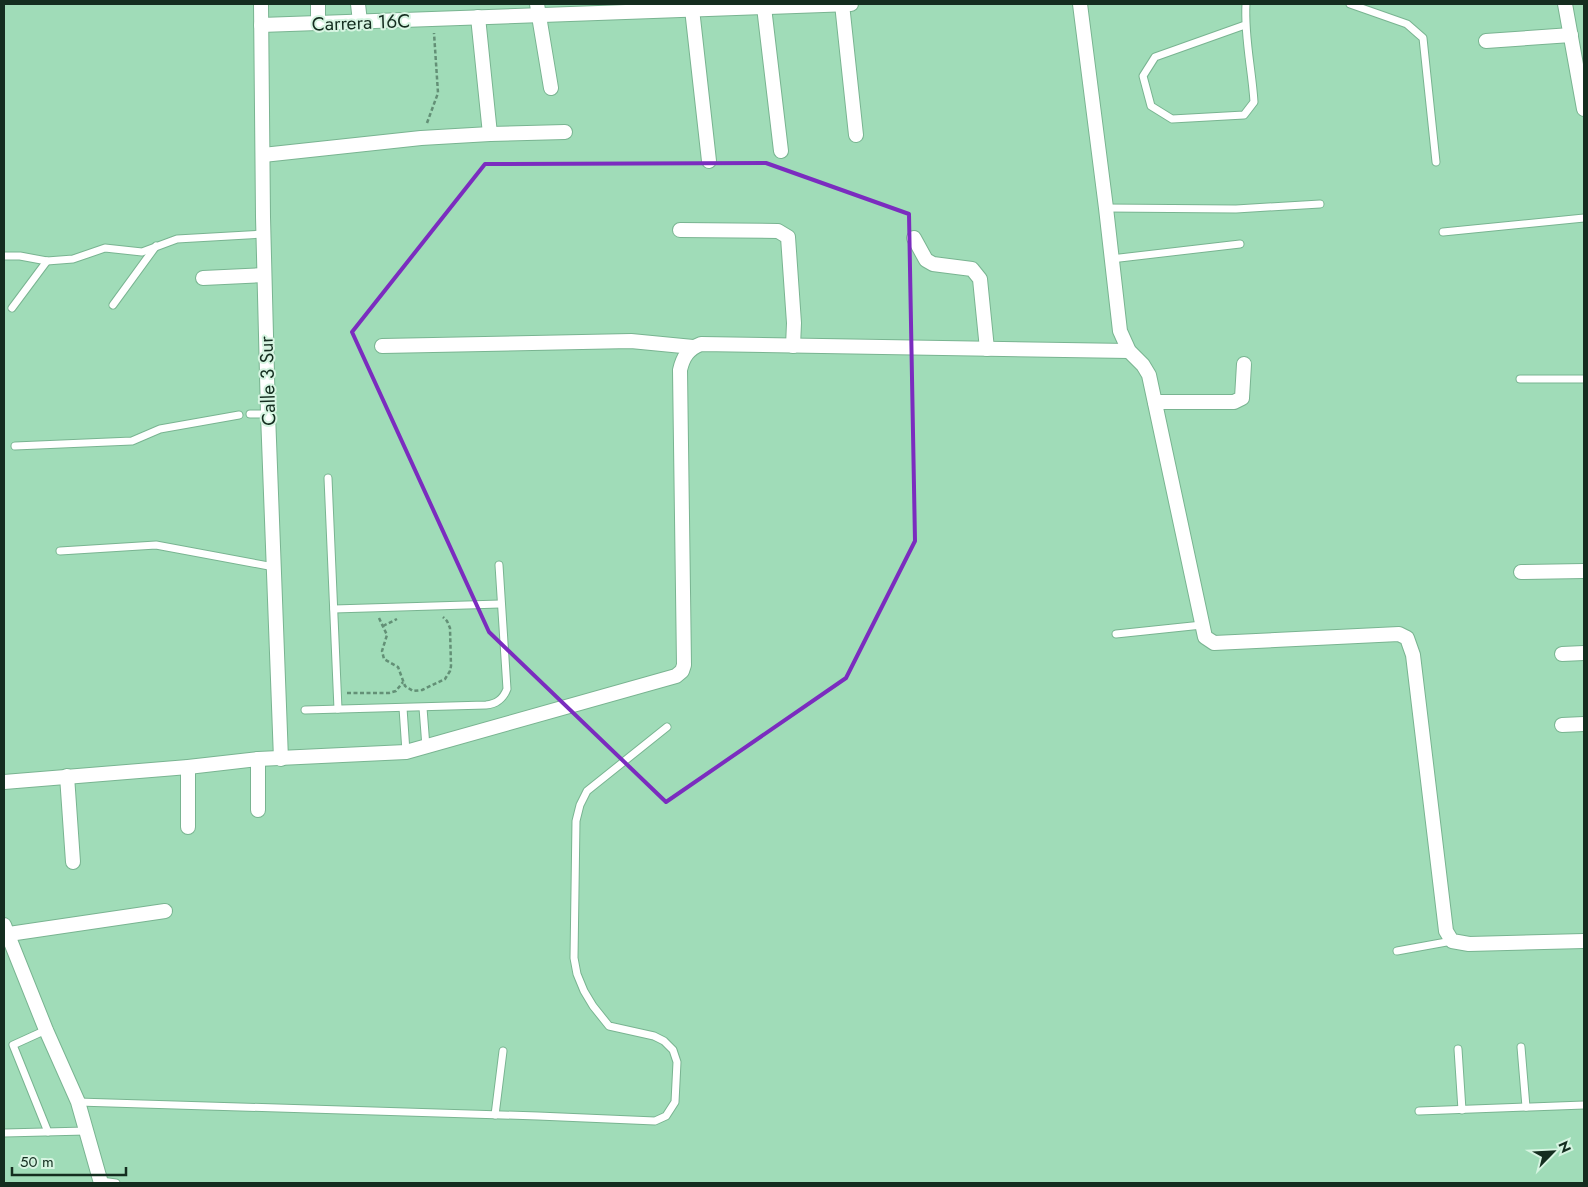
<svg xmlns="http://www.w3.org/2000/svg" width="1588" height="1187" font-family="Jost,sans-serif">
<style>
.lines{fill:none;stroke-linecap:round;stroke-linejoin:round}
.service-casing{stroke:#79b491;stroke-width:9}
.minor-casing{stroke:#79b491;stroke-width:16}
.path{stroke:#639076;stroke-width:2.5;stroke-dasharray:4 2.5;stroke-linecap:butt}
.service{stroke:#fff;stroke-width:7}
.minor{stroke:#fff;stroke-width:14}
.marked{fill:none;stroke:#7b2cbf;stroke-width:4;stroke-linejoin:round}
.labels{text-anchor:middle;stroke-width:4;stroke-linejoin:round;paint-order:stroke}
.street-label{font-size:19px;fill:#142d1f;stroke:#d7f5e2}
</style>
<rect width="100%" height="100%" fill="#a0dcb8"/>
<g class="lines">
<!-- service casing -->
<g class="service-casing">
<g id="service">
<polyline points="1350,4 1407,24 1423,38 1436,162"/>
<path d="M1245,25L1155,57L1143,76L1151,106L1172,119L1244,115L1254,102C1252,69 1244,37 1246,4"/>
<polyline points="1106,208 1236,209 1320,204"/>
<polyline points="1443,232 1584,218"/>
<polyline points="4,256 20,256 47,261 73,259 105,248 142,252 177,239 263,234"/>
<polyline points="1111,259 1240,244"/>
<polyline points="113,305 156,246"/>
<polyline points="12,308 47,261"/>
<polyline points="1520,379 1584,379"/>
<polyline points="250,414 268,414"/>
<polyline points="15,446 132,441 160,429 239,415"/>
<polyline points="328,478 338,709"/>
<polyline points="60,551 156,545 274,567"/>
<polyline points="334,609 500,604"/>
<polyline points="1116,634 1202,625"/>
<polyline points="403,708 406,752"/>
<polyline points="423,708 426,747"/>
<path d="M305,710L486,705C497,704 503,699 507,689L499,565"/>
<polyline points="1397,951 1452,941"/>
<polyline points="46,1030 13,1045 48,1132"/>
<polyline points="1521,1047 1526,1107"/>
<polyline points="1458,1049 1462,1110"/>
<polyline points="78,1102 538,1116 655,1121 666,1116 675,1102 677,1062 673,1050 664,1041 654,1036 609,1026 593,1006 584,991 577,974 574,958 576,821 580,805 587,791 667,727"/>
<polyline points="1419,1111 1584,1105"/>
<polyline points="495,1115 503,1051"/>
<polyline points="4,1133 86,1131"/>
<polyline points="101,1181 116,1183"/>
</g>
</g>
<!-- minor casing -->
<g class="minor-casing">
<g id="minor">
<polyline points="261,4 263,217 268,414 281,759"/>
<polyline points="318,4 318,23"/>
<polyline points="358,4 360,22"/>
<polyline points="537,4 551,88"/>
<polyline points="842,4 856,135"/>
<polyline points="1080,4 1106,208 1120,331 1129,351 1143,365 1149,375 1205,637 1214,643 1399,634 1407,638 1413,655 1446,931 1452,941 1469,944 1584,941"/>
<polyline points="1565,4 1584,109"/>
<polyline points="764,7 781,151"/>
<polyline points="692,9 709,161"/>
<polyline points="478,17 490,134"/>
<polyline points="261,25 851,4"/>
<polyline points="1486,41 1571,35"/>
<polyline points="263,155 421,138 490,134 565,132"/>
<polyline points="680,230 778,231 788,237 794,323 793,346"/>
<polyline points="914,238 926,260 933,264 972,269 980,279 987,349"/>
<polyline points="203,278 264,275"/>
<polyline points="382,346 631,341 693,347"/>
<polyline points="1155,402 1234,402 1242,398 1244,364"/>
<polyline points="1521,572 1584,571"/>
<polyline points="1562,654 1584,653"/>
<polyline points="1562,725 1584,724"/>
<polyline points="188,767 188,827"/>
<polyline points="67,776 73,862"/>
<path d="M4,782L188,767L258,759L406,752L676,676L682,671L684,665L680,370C683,357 688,349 701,344L1129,351"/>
<polyline points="258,810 258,759"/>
<polyline points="4,925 46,1030 78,1102 101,1183"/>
<polyline points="9,934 165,911"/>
</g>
</g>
<!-- path -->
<g class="path">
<polyline points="427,123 438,93 434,33"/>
<polyline points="379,618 387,635 382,651 384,659 398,667 405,686 413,691 422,690 445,679 450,671 451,666 450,628 447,621 443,617"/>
<polyline points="383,626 397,619"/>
<polyline points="347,693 389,693 396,691 403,682"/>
</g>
<!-- service -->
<use href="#service" class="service"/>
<!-- minor -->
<use href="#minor" class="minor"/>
</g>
<!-- marked area -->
<path class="marked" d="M766,163L909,214L915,541L846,678L666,802L489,632L352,332L485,164Z"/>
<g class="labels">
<!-- street labels -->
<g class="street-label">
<text transform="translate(361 22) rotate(-2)" y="7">Carrera 16C</text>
<text transform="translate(267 381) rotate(-92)" y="7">Calle 3 Sur</text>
</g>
</g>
<!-- border -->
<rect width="1588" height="1187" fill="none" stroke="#142d1f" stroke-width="10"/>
<!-- north arrow -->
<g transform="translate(1553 1152) rotate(66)" stroke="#d7f5e2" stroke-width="4" paint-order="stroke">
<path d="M0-4L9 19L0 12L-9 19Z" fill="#142d1f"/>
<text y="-8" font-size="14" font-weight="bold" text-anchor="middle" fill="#142d1f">N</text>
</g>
<!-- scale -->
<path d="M12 1167v8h114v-8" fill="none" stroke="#142d1f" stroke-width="2.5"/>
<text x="20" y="1167" font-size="15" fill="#142d1f" stroke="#d7f5e2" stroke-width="4" paint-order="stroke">50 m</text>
</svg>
